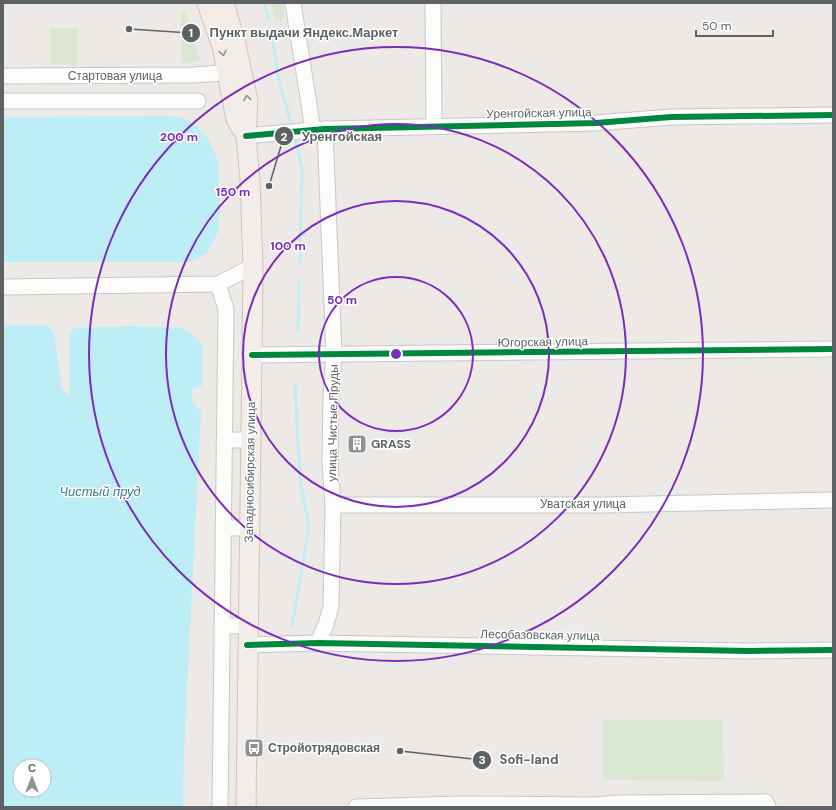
<svg xmlns="http://www.w3.org/2000/svg" width="836" height="810" font-family="'DM Sans',sans-serif">
<style>
.green{fill:#dbe7d3}
.water{fill:#bdeef5;fill-rule:evenodd}
.lines{fill:none;stroke-linecap:round;stroke-linejoin:round}
.stream{stroke:#bdeef5;stroke-width:3}
.minor-casing{stroke:#c8c8c8;stroke-width:17}
.major-casing{stroke:#d3c2b6;stroke-width:21}
.minor{stroke:#fcfcfb;stroke-width:15}
.major{stroke:#f2ede8;stroke-width:19}
.cycleway-casing{stroke:#fff;stroke-width:8}
.cycleway{stroke:#00873e;stroke-width:6}
.oneway{stroke:#919393}
.ring{fill:none;stroke:#7b2cbf;stroke-width:2}
.labels{text-anchor:middle;stroke-width:3;stroke-linejoin:round;paint-order:stroke}
.street-label{font-size:12px;fill:#5d6365;stroke:#fff}
.poi-label{font-size:12px;font-weight:bold;fill:#5d6365;stroke:#fff;text-anchor:start}
.water-label{font-size:13px;font-style:italic;fill:#3a798a;stroke:#fff}
.centre{fill:#7b2cbf;stroke:#fff;stroke-width:2}
.ring-label{font-size:12px;text-anchor:middle;font-weight:bold;fill:#7b2cbf;stroke:#fff;stroke-width:3;stroke-linejoin:round;paint-order:stroke}
.leader{fill:none;stroke:#5d6365;stroke-width:1.5}
.callout-dot{fill:#5d6365;stroke:#fff;stroke-width:1.5}
.mark-label{font-size:12px;text-anchor:middle;font-weight:bold;fill:#fff}
.callout-label{font-size:13px;text-anchor:middle;font-weight:bold;fill:#5d6365;stroke:#fff;stroke-width:3;stroke-linejoin:round;paint-order:stroke}
</style>
<rect width="100%" height="100%" fill="#ece9e7"/>
<!-- green -->
<g class="green">
<polygon points="270,3 283,3 284,19 276,23"/>
<polygon points="184,10 200,60 182,64 181,14"/>
<polygon points="50,28 78,28 78,65 50,64"/>
<polygon points="603,720 723,720 724,781 603,780"/>
</g>
<!-- water -->
<g class="water">
<polygon points="173,116 193,122 209,140 218,161 220,208 218,232 207,253 190,262 3,262 3,117"/>
<path d="M3,325H46L54,333L62,389L70,398L69,333L75,328L132,326L184,328L203,345L202,386L193,388L192,401L201,412L184,751L183,807H3ZM20,766H44V790H20Z"/>
</g>
<g class="lines">
<!-- stream -->
<g class="stream">
<polyline points="264,3 269,20"/>
<polyline points="273,41 278,77 291,123"/>
<polyline points="295,140 302,168 300,264"/>
<polyline points="298,331 299,282"/>
<polyline points="292,626 309,527 300,480 295,385"/>
</g>
<!-- minor casing -->
<g class="minor-casing">
<g id="minor">
<polyline points="293,3 313,130"/>
<polyline points="433,3 434,126"/>
<polyline points="3,76 193,75 238,72"/>
<polyline points="3,101 198,101"/>
<polyline points="246,136 325,129 596,123 671,117 833,115"/>
<polyline points="218,284 226,309 220,807"/>
<polyline points="3,287 218,284 253,266"/>
<polyline points="252,355 833,349"/>
<polyline points="224,440 251,440"/>
<polyline points="333,505 603,505 833,500"/>
<polyline points="223,528 250,528"/>
<polyline points="222,626 248,626"/>
<polyline points="318,643 326,624 331,607 333,505 330,463 331,393 334,355 325,129"/>
<polyline points="247,645 318,643 749,651 833,650"/>
<polyline points="356,807 460,804 595,805 618,803 766,802 768,807"/>
</g>
</g>
<!-- major casing -->
<g class="major-casing">
<g id="major">
<polyline points="207,3 222,46 236,119 246,136"/>
<polyline points="224,3 235,40 248,101 246,136 250,180 253,266 252,355 246,807"/>
</g>
</g>
<!-- minor -->
<use href="#minor" class="minor"/>
<!-- major -->
<use href="#major" class="major"/>
<!-- cycleway casing -->
<g class="cycleway-casing">
<g id="cycleway">
<polyline points="246,136 325,129 596,123 671,117 833,115"/>
<polyline points="252,355 833,349"/>
<polyline points="247,645 318,643 749,651 833,650"/>
</g>
</g>
<!-- cycleway -->
<use href="#cycleway" class="cycleway"/>
</g>
<!-- one-way arrows -->
<defs><path id="oneway-chevron" d="M-2-3.5L2.5 0L-2 3.5" fill="none" stroke-width="1.6" stroke-linecap="round" stroke-linejoin="round"/></defs>
<g class="oneway">
<use href="#oneway-chevron" transform="translate(223 53) rotate(79)"/>
<use href="#oneway-chevron" transform="translate(247 98) rotate(-99)"/>
</g>
<!-- distance rings -->
<g class="ring">
<circle cx="396" cy="354" r="77"/>
<circle cx="396" cy="354" r="153"/>
<circle cx="396" cy="354" r="230"/>
<circle cx="396" cy="354" r="307"/>
</g>
<!-- icons -->
<defs>
<g id="building-square" transform="scale(1)"><rect x="-9" y="-9" width="18" height="18" rx="4" fill="#8f9292" stroke="#fff"/><path d="M-4-6H4V6H1V3H-1V6H-4ZM-2.5-4.3h1.7v1.8h-1.7ZM.8-4.3h1.7v1.8H.8ZM-2.5-1h1.7V.8h-1.7ZM.8-1h1.7V.8H.8Z" fill="#fff"/></g>
<g id="bus-square" transform="scale(1)"><rect x="-9" y="-9" width="18" height="18" rx="4" fill="#8f9292" stroke="#fff"/><path d="M-5-6H5V4H4V6H2V4H-2V6H-4V4H-5ZM-3.5-4V0h7V-4ZM-3.5 1.2v1.5H-2V1.2ZM2 1.2v1.5H3.5V1.2Z" fill="#fff"/></g>
</defs>
<g fill-rule="evenodd">
<use href="#building-square" x="357" y="444"/>
<use href="#bus-square" x="254" y="748"/>
</g>
<g class="labels">
<!-- street labels -->
<g class="street-label">
<text x="115" y="80">Стартовая улица</text>
<text transform="translate(539 113) rotate(-1)" y="4">Уренгойская улица</text>
<text transform="translate(543 342) rotate(-1)" y="4">Югорская улица</text>
<text transform="translate(333 423) rotate(-89)" y="4">улица Чистые Пруды</text>
<text transform="translate(250 472) rotate(-89)" y="4">Западносибирская улица</text>
<text x="583" y="508">Уватская улица</text>
<text transform="translate(540 635) rotate(1)" y="4">Лесобазовская улица</text>
</g>
<!-- poi labels -->
<g class="poi-label">
<text x="371" y="448">GRASS</text>
<text x="268" y="752">Стройотрядовская</text>
</g>
<!-- water labels -->
<g class="water-label">
<text x="100" y="496">Чистый пруд</text>
</g>
</g>
<circle cx="396" cy="354" r="6" class="centre"/>
<g class="ring-label">
<text x="179" y="141">200 m</text>
<text x="233" y="196">150 m</text>
<text x="288" y="250">100 m</text>
<text x="342" y="304">50 m</text>
</g>
<!-- callouts -->
<path class="leader" d="M129 29L191 33M269 186L284 136M400 751L482 760"/>
<g class="callout-dot">
<circle cx="129" cy="29" r="4"/>
<circle cx="269" cy="186" r="4"/>
<circle cx="400" cy="751" r="4"/>
<circle cx="191" cy="33" r="10"/>
<circle cx="284" cy="136" r="10"/>
<circle cx="482" cy="760" r="10"/>
</g>
<g class="mark-label">
<text x="191" y="37">1</text>
<text x="284" y="141">2</text>
<text x="482" y="764">3</text>
</g>
<g class="callout-label">
<text x="304" y="37">Пункт выдачи Яндекс.Маркет</text>
<text x="342" y="141">Уренгойская</text>
<text x="529" y="764">Sofi-land</text>
</g>
<!-- border -->
<rect width="836" height="810" fill="none" stroke="#5d6365" stroke-width="8"/>
<!-- north arrow -->
<g transform="translate(32 778)"><circle r="19" fill="#ffffff" stroke="#bec1c1"/>
<path d="M0-3L7 15L0 10L-7 15Z" fill="#8f9292"/>
<text y="-6" font-size="11" font-weight="bold" text-anchor="middle" fill="#5d6365">С</text>
</g>
<!-- scale -->
<path d="M696 30v6h77v-6" fill="none" stroke="#5d6365" stroke-width="2"/>
<text x="702" y="30" font-size="12" fill="#5d6365" stroke="#ffffff" stroke-width="3" paint-order="stroke">50 m</text>
</svg>
